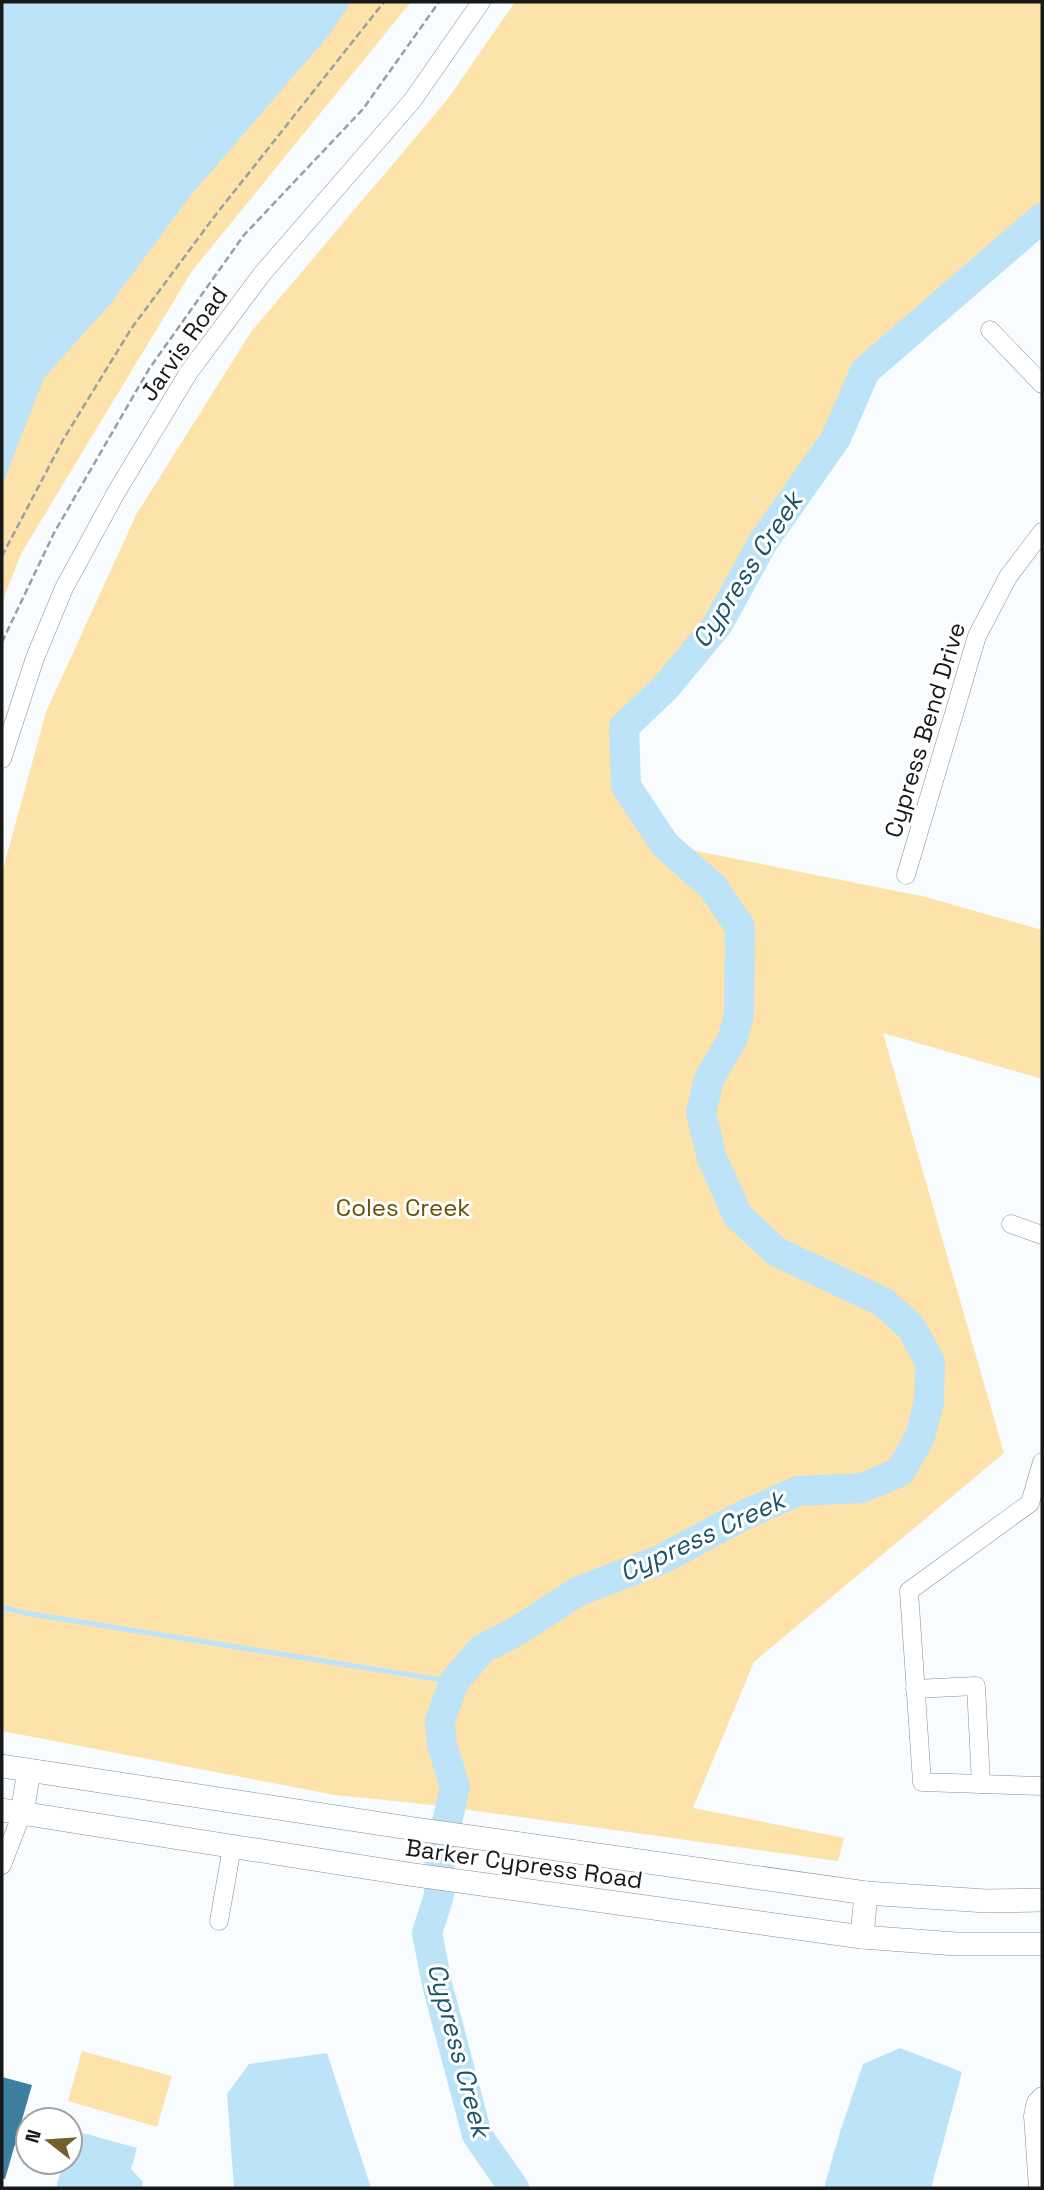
<svg xmlns="http://www.w3.org/2000/svg" width="1044" height="2190" font-family="'Space Grotesk',sans-serif">
<style>
.green{fill:#fde3aa}
.water{fill:#bce3f7}
.lines{fill:none;stroke-linecap:round;stroke-linejoin:round}
.stream{stroke:#bce3f7;stroke-width:5}
.river{stroke:#bce3f7;stroke-width:30}
.building{fill:#3c7f9e}
.minor-casing{stroke:#888e92;stroke-width:19}
.major-casing{stroke:#888e92;stroke-width:24}
.path{stroke:#9c9fa1;stroke-width:2.5;stroke-dasharray:7 3.5;stroke-linecap:butt}
.minor{stroke:#fff;stroke-width:18}
.major{stroke:#fff;stroke-width:23}
.labels{text-anchor:middle;stroke-width:6;stroke-linejoin:round;paint-order:stroke}
.street-label{font-size:24px;fill:#161819;stroke:#fff}
.park-label{font-size:24px;fill:#694f01;stroke:#fff}
.water-label{font-size:26px;font-style:italic;fill:#1d536a;stroke:#fff}
</style>
<rect width="100%" height="100%" fill="#f8fcfe"/>
<!-- green -->
<g class="green">
<polygon points="2,2 411,2 192,271 22,552 2,602"/>
<polygon points="515,2 1042,2 1042,218 865,371 836,438 763,542 718,624 665,688 624,727 626,786 666,845 926,897 1042,930 1042,1079 883,1033 1004,1453 754,1662 693,1808 844,1838 838,1861 433,1805 335,1795 2,1731 2,873 46,712 136,515 251,332 447,100"/>
<polygon points="82,2051 172,2076 157,2127 68,2101"/>
</g>
<!-- water -->
<g class="water">
<polygon points="2,2 351,2 329,35 191,195 111,303 44,378 2,486"/>
<polygon points="900,2048 962,2072 931,2188 824,2188 840,2132 863,2064"/>
<polygon points="327,2053 371,2188 234,2188 227,2094 249,2064"/>
<polygon points="72,2130 137,2148 131,2169 143,2182 142,2188 56,2188 63,2162 70,2162"/>
</g>
<g class="lines">
<!-- stream -->
<polyline class="stream" points="2,1607 25,1613 454,1682"/>
<!-- river -->
<polyline class="river" points="514,2188 477,2135 437,1984 427,1933 439,1895 440,1853 455,1787 442,1745 440,1721 454,1682 482,1649 517,1631 579,1591 660,1560 742,1516 798,1491 862,1488 900,1472 920,1437 929,1402 930,1362 911,1327 883,1302 777,1252 738,1216 712,1158 701,1113 709,1079 733,1038 739,1015 740,927 713,887 665,845 626,786 624,727 665,688 718,624 763,542 836,438 865,371 1042,218"/>
</g>
<!-- building -->
<polygon class="building" points="2,2077 32,2085 5,2179 2,2178"/>
<g class="lines">
<!-- minor casing -->
<g class="minor-casing">
<g id="minor">
<polyline points="990,330 1042,384"/>
<polyline points="2,759 35,658 64,588 117,491 189,372 262,274 412,101 481,2"/>
<polyline points="906,875 977,636 1008,577 1042,532"/>
<polyline points="1011,1224 1042,1235"/>
<polyline points="1042,1462 1030,1503 909,1591 922,1782 1042,1786"/>
<polyline points="915,1689 976,1686 981,1784"/>
<polyline points="2,1865 22,1813"/>
<polyline points="219,1921 232,1847"/>
<polyline points="1038,2188 1033,2116 1036,2102 1042,2096"/>
</g>
</g>
<!-- major casing -->
<g class="major-casing">
<g id="major">
<polyline points="2,1766 415,1829 866,1893 986,1901 1042,1900"/>
<polyline points="2,1810 408,1874 862,1937 956,1944 1042,1944"/>
<polyline points="22,1813 29,1771"/>
<polyline points="862,1937 866,1893"/>
</g>
</g>
<!-- path -->
<g class="path">
<polyline points="2,556 63,440 131,329 214,217 384,2"/>
<polyline points="2,642 54,533 149,369 244,235 363,109 439,2"/>
</g>
<!-- minor -->
<use href="#minor" class="minor"/>
<!-- major -->
<use href="#major" class="major"/>
</g>
<g class="labels">
<!-- street labels -->
<g class="street-label">
<text transform="translate(184 344) rotate(-55)" y="8">Jarvis Road</text>
<text transform="translate(925 730) rotate(-73)" y="8">Cypress Bend Drive</text>
<text transform="translate(524 1864) rotate(8)" y="8">Barker Cypress Road</text>
</g>
<!-- park labels -->
<g class="park-label">
<text x="403" y="1216">Coles Creek</text>
</g>
<!-- water labels -->
<g class="water-label">
<text transform="translate(747 570) rotate(-57)" y="9">Cypress Creek</text>
<text transform="translate(702 1536) rotate(-25)" y="9">Cypress Creek</text>
<text transform="translate(459 2050) rotate(75)" y="9">Cypress Creek</text>
</g>
</g>
<!-- border -->
<rect width="1044" height="2190" fill="none" stroke="#161819" stroke-width="7"/>
<!-- north arrow -->
<g transform="translate(49 2141) rotate(287)"><circle r="33" fill="#ffffff" stroke="#a2a3a3" stroke-width="2"/>
<path d="M0-5L12 26L0 18L-12 26Z" fill="#745f2f"/>
<text y="-10" font-size="19" font-weight="bold" text-anchor="middle" fill="#161819">N</text>
</g>
</svg>
